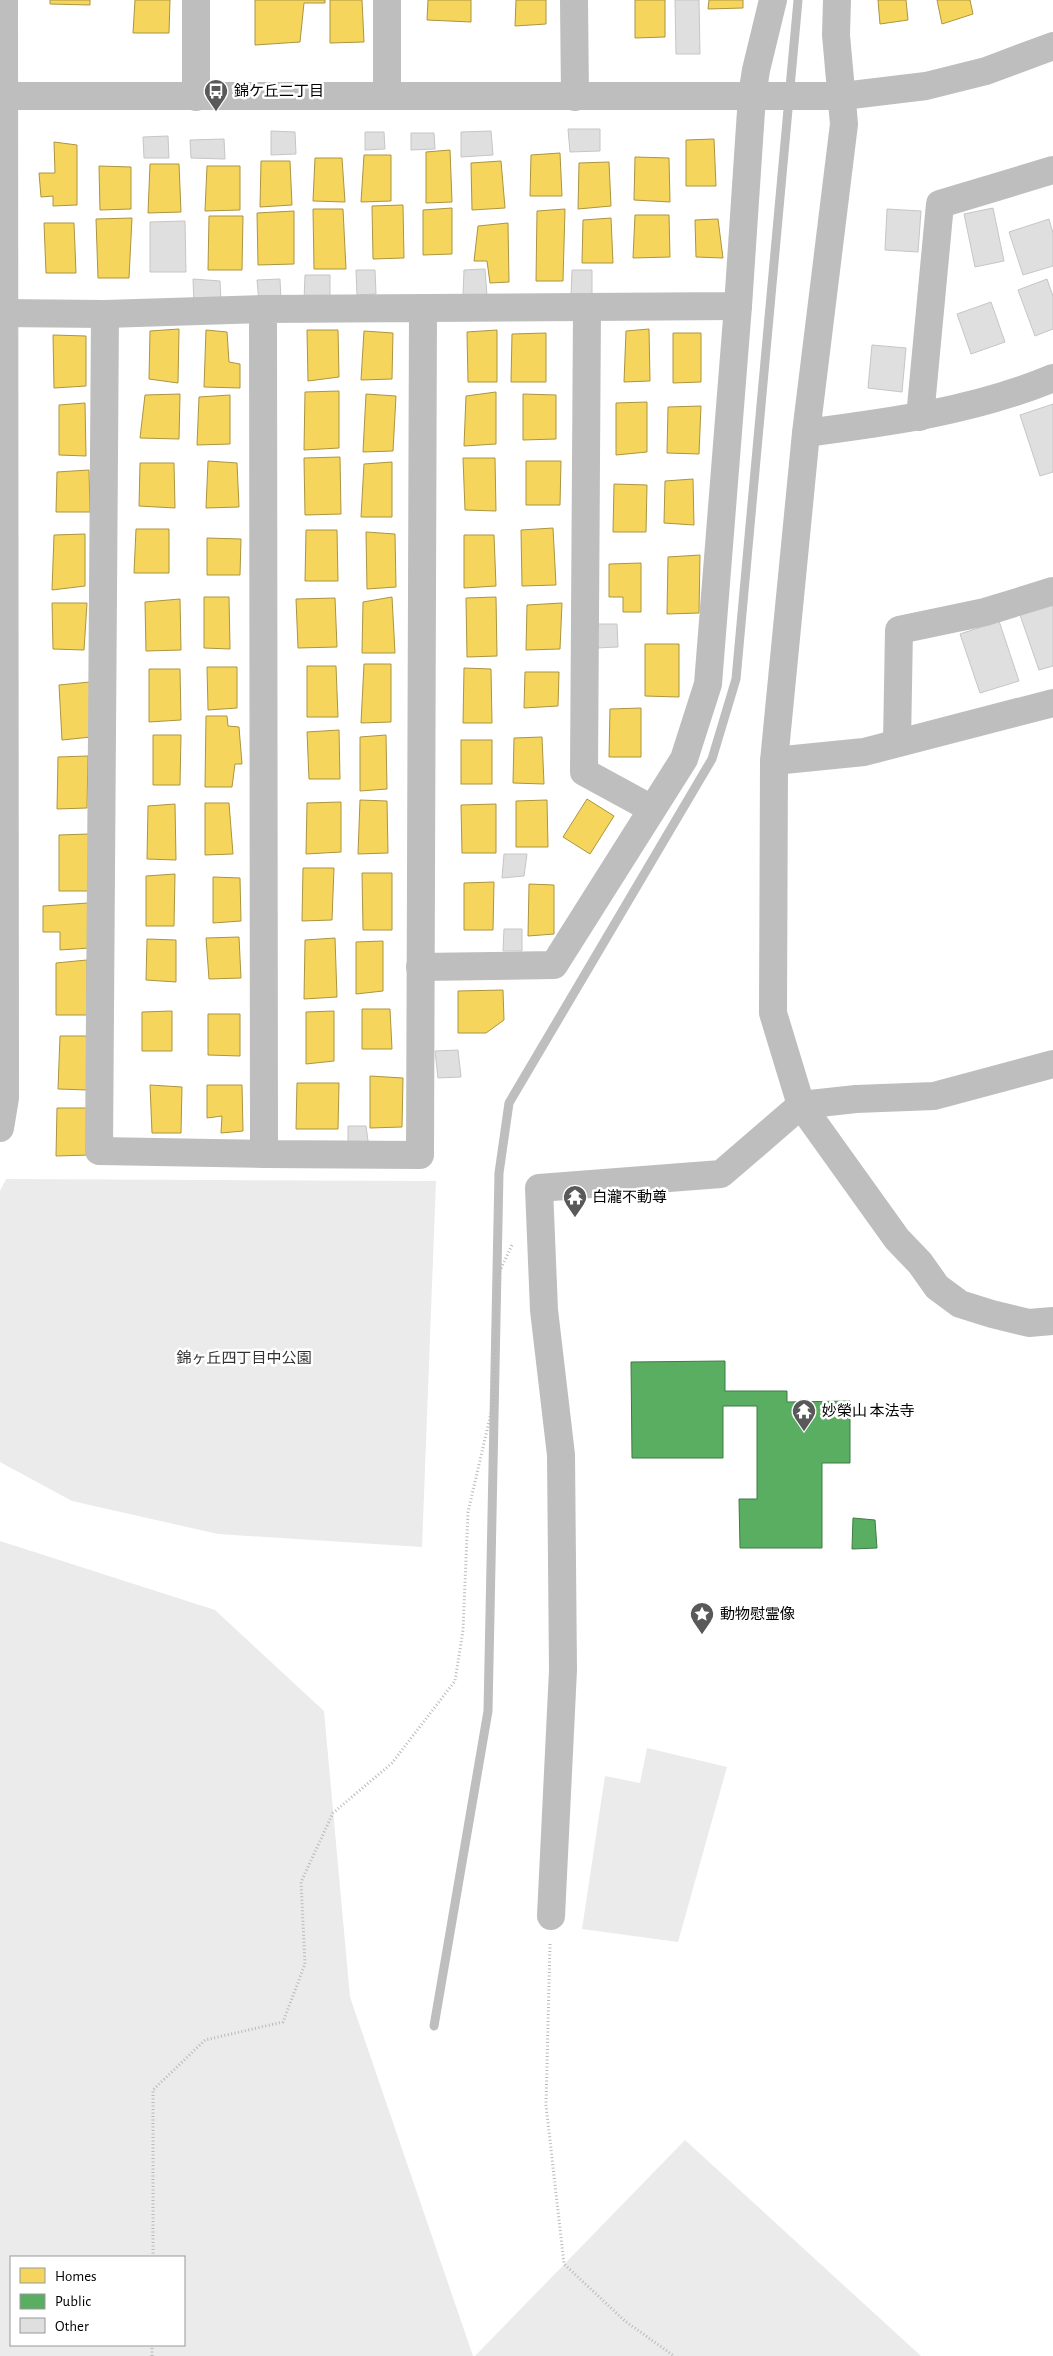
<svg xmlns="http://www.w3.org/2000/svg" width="1053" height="2356" font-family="'Alegreya Sans','Noto Sans JP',sans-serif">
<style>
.green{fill:#ebebeb;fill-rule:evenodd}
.homes{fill:#f6d55c;stroke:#ac9540}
.public{fill:#5aae61;stroke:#3f7a44}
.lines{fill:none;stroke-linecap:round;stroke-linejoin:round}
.stream{stroke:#bebebe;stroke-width:9}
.building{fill:#dfdfdf;stroke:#c6c6c6}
.path{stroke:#b9b9b9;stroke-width:3;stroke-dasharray:1 2.5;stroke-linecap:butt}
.minor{stroke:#bebebe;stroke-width:28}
.labels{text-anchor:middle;stroke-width:5;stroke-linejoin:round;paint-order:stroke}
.poi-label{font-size:15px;fill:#000;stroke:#fff;text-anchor:start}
.park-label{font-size:15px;fill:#323232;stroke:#fff}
</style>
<rect width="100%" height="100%" fill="#fff"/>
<!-- green -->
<g class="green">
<polygon points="6,1179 436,1181 422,1547 218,1534 72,1501 0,1462 0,1191"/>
<path d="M0,1541L215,1610L324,1711L350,1997L473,2356H0ZM11,2257H184V2345H11Z"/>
<polygon points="647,1748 727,1767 678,1942 582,1929 605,1776 640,1783"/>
<polygon points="685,2140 921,2356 475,2356"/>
</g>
<!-- homes -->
<g class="homes">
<polygon points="50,0 90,0 90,5 50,4"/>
<polygon points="135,0 170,0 169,33 133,33"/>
<polygon points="255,0 325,0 325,3 304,3 300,42 255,45"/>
<polygon points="330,0 362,0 364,42 330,43"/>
<polygon points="428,0 471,0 471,22 427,20"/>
<polygon points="516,0 546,0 546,24 515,26"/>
<polygon points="635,0 665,0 665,37 635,38"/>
<polygon points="709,0 743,0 743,8 708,9"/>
<polygon points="878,0 906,0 908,20 880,24"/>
<polygon points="937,0 970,0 973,14 942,24"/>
<polygon points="714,139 716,186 686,186 686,140"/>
<polygon points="54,142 77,145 77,205 53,206 53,196 41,197 39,173 55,173"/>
<polygon points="450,150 452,202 426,203 426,152"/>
<polygon points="560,153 562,196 530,196 531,155"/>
<polygon points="364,155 391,155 391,201 361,202"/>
<polygon points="635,157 669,158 670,202 634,200"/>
<polygon points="315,158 342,158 345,202 313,201"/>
<polygon points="261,161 290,161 292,205 260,207"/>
<polygon points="501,161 505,208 472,210 471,163"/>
<polygon points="609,162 611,206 578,209 579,163"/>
<polygon points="150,164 179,164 181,212 148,213"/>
<polygon points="99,166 131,167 131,209 100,210"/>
<polygon points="207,166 240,166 240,210 205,211"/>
<polygon points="403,205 404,258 373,259 372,206"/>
<polygon points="452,208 452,254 423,255 423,210"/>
<polygon points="313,209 343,209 346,269 314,269"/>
<polygon points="565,209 563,281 536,281 537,211"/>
<polygon points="294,211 294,264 258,265 257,213"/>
<polygon points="635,215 669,215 670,257 633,258"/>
<polygon points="209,216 243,216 242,270 208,270"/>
<polygon points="132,218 129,278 98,278 96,219"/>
<polygon points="611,218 613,263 582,263 583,220"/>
<polygon points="718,219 723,258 696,257 695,220"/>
<polygon points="44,223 74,223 76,273 46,273"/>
<polygon points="508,223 509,282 490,283 487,261 474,261 478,226"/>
<polygon points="179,329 178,383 149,379 150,331"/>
<polygon points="649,329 650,381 624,382 626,331"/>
<polygon points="206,330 227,332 229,362 240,364 240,388 204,387"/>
<polygon points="307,330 338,330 339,377 308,381"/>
<polygon points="497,330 497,382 468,382 467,332"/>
<polygon points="364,331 393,333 392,379 361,380"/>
<polygon points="546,333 546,382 511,382 512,334"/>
<polygon points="673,333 701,333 701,382 673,383"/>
<polygon points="53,335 86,336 86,386 54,388"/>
<polygon points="339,391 339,448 304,450 305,392"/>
<polygon points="496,392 496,444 464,446 466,396"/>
<polygon points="180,394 179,439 140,438 145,395"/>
<polygon points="366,394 396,396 393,451 363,452"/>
<polygon points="523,394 556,395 556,439 523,440"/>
<polygon points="230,395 230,444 197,445 199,397"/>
<polygon points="647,402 647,452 616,455 616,403"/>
<polygon points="85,403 86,456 59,455 59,405"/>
<polygon points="701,406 699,454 667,453 668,407"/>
<polygon points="340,457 341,514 305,515 304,458"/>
<polygon points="463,458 495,458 496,511 465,510"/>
<polygon points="208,461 237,463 239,507 206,508"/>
<polygon points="526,461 561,461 560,505 526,505"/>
<polygon points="392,462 392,517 361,517 364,464"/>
<polygon points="140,463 174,463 175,508 139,506"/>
<polygon points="89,470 90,512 56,512 57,472"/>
<polygon points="693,479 694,525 664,523 665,481"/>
<polygon points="614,484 647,485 646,532 613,532"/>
<polygon points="553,528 556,585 522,586 521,530"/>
<polygon points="136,529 169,529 169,573 134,573"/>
<polygon points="306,530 337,530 338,581 305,581"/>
<polygon points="366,532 395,534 396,587 367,589"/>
<polygon points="85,534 85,586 52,590 54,535"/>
<polygon points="464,535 494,535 496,586 464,588"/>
<polygon points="207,538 241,539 240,575 207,575"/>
<polygon points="700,555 699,613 667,614 668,557"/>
<polygon points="641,563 641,612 623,612 623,597 609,597 609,564"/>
<polygon points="204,597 229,597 230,649 204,648"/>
<polygon points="392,597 395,653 362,653 363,602"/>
<polygon points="496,597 497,656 467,657 466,598"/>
<polygon points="335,598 337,647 298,648 296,599"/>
<polygon points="180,599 181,650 146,651 145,602"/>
<polygon points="52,603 87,603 84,650 53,649"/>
<polygon points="562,603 560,649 526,650 527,605"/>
<polygon points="645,644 679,644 679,697 645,696"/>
<polygon points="364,664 391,664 391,722 361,723"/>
<polygon points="307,666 336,666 338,717 307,717"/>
<polygon points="207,667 237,667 237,708 208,710"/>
<polygon points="464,668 491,669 492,723 463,723"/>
<polygon points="149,669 180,669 181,720 149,722"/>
<polygon points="525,672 559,672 558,706 524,708"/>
<polygon points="90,682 91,737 62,740 59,685"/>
<polygon points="641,708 641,757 609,757 610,709"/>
<polygon points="206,716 227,716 228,726 239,727 242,764 235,764 232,787 205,787"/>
<polygon points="339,730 340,779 309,779 307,732"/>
<polygon points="153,735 181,735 180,785 153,785"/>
<polygon points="386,735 387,789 360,791 360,737"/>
<polygon points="542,737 544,784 513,783 514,738"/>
<rect x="461" y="740" width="31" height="44"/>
<polygon points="88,756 87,808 57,809 58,757"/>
<polygon points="587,799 614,816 590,854 563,837"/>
<polygon points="360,800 387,801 388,853 358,854"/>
<polygon points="547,800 548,847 516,847 516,801"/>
<polygon points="341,802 341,852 306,854 307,803"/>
<polygon points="205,803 229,803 233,854 205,855"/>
<polygon points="175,804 176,860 147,859 148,806"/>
<polygon points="496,804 496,853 462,853 461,805"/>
<polygon points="89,834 89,891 59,891 59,835"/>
<polygon points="303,868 334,868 332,920 302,921"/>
<polygon points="362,873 392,873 392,930 363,930"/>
<polygon points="175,874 174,926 146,926 146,876"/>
<polygon points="213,877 240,878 241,921 213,923"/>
<polygon points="494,882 493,930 464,930 464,883"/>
<polygon points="529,884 554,885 554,934 528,936"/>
<polygon points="88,903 89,948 60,950 60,932 43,932 43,906"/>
<polygon points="239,937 241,978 209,979 206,938"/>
<polygon points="335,938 337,997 304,999 305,940"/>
<polygon points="147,939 176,940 176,982 146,980"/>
<polygon points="383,941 383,991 356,994 356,942"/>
<polygon points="87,960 87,1015 56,1015 56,963"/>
<polygon points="503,990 504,1020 486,1033 458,1033 458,991"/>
<polygon points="362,1009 390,1009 392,1049 362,1049"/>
<polygon points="172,1011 172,1051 142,1051 142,1012"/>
<polygon points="334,1011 334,1061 306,1064 306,1012"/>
<polygon points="208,1014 240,1014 240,1056 208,1055"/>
<polygon points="60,1036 88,1036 88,1090 58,1089"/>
<polygon points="370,1076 403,1078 402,1127 370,1128"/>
<polygon points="297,1083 339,1083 338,1129 296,1129"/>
<polygon points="150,1085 182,1087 181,1133 152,1133"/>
<polygon points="207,1085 242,1085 243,1131 221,1133 222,1116 207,1118"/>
<polygon points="57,1108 87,1108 90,1155 56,1156"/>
</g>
<!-- public -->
<g class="public">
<polygon points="725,1361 725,1391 787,1391 787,1402 850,1401 850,1463 822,1463 822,1548 740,1548 739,1499 757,1499 757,1406 723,1406 723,1458 632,1458 631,1362"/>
<polygon points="853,1518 875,1520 877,1548 852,1549"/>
</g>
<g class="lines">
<!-- stream -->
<polyline class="stream" points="434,2026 488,1711 499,1173 509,1103 712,759 736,679 798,0"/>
</g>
<!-- building -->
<g class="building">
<polygon points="675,0 699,0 700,54 676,54"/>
<polygon points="568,129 600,129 600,151 570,152"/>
<polygon points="271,131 295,132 296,154 271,155"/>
<polygon points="491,131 493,155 461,157 461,132"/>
<polygon points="365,132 384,132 385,149 365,150"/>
<polygon points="411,133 434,133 435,149 411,150"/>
<polygon points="168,136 169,158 144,158 143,137"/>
<polygon points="224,139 225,159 191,158 190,140"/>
<polygon points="993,208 1004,261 975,267 964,214"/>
<polygon points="887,209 921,211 918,252 885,250"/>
<polygon points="1049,219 1053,233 1053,266 1023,275 1009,232"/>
<polygon points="185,221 186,272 150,272 150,222"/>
<polygon points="485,269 487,296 463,296 464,270"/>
<polygon points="356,270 375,270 376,294 357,295"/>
<polygon points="572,270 592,270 592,296 571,296"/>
<polygon points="305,275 330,275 330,299 304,301"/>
<polygon points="193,279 220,281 221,303 194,304"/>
<polygon points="280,279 281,302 259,302 257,280"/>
<polygon points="1047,279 1053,296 1053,329 1035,336 1018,290"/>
<polygon points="991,302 1005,342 971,354 957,314"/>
<polygon points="872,345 906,348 902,392 868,388"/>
<polygon points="1053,404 1053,472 1040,476 1020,415"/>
<polygon points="1053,604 1053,666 1039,670 1020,615"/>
<polygon points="999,621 1019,681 980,693 960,634"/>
<polygon points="595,624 617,624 618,647 596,648"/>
<polygon points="504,854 527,854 524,876 502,878"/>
<polygon points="504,929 522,929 522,951 503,951"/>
<polygon points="458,1050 461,1077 438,1078 435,1051"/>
<polygon points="348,1126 366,1126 369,1148 348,1149"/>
</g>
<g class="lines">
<!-- path -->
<g class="path">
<polyline points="550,1944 546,2105 564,2264 625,2321 674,2356"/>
<polyline points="153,2257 153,2090 205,2040 283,2022 305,1964 301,1882 333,1813 392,1763 455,1681 463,1630 468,1512 494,1400 497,1277 512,1245"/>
<polyline points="152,2356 152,2345"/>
</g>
<!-- minor -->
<g class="minor">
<polyline points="387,0 387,96"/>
<polyline points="574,0 575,97"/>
<polyline points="837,0 836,35 844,124 806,433 774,761 773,1013 801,1105 897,1239 920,1263 937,1287 960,1304 992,1314 1029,1323 1053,1321"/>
<polyline points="0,96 843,96 926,86 986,71 1053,46"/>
<polyline points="196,97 196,0"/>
<polyline points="587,308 584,772 652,809"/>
<polyline points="423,309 420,1155 264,1154 263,309 738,306 752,96 756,70 773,0"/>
<polyline points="0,313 105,314 263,309"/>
<polyline points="105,314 99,1151 264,1154"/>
<polyline points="920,417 940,204 1053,170"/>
<path d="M806,433C890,422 974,411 1053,378"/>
<polyline points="897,743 899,630 985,612 1053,591"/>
<polyline points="774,761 864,752 1053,703"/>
<polyline points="420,967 554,965 684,759 708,684 738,306"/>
<polyline points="0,1128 5,1098 4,0"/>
<polyline points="551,1916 563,1670 561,1455 544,1310 539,1188 721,1174 801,1105 856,1099 934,1096 1053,1064"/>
</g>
</g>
<!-- icons -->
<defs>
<g id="bus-pin" transform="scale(1.25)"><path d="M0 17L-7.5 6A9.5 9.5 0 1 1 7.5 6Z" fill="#595959" stroke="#fff"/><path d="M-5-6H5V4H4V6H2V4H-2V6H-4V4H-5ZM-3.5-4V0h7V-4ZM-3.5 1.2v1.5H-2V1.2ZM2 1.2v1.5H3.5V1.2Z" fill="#fff"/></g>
<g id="temple-pin" transform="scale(1.25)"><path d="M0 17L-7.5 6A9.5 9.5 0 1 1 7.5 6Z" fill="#595959" stroke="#fff"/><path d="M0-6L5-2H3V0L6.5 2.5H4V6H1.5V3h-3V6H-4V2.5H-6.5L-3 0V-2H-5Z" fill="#fff"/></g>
<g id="sight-pin" transform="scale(1.25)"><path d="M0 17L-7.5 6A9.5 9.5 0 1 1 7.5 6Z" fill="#595959" stroke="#fff"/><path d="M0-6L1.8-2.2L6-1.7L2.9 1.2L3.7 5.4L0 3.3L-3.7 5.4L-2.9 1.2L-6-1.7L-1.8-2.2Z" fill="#fff"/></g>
</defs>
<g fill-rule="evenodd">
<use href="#bus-pin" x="216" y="91"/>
<use href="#temple-pin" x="575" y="1197"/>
<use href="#temple-pin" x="804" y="1411"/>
<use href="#sight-pin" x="702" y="1614"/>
</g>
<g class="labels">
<!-- poi labels -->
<g class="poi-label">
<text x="234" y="96">錦ケ丘二丁目</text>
<text x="592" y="1202">白瀧不動尊</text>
<text x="822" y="1416">妙榮山 本法寺</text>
<text x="720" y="1619">動物慰霊像</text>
</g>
<!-- park labels -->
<g class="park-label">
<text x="244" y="1363">錦ヶ丘四丁目中公園</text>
</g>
</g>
<!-- legend -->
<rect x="10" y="2256" width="175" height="90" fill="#ffffff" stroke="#999999"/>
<rect x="20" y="2268" width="25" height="15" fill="#f6d55c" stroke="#999999"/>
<text x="55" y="2281" font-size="15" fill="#000000">Homes</text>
<rect x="20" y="2294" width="25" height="15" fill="#5aae61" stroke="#999999"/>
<text x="55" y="2306" font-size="15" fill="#000000">Public</text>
<rect x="20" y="2318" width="25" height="15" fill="#dfdfdf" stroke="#999999"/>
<text x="55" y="2331" font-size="15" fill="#000000">Other</text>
</svg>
